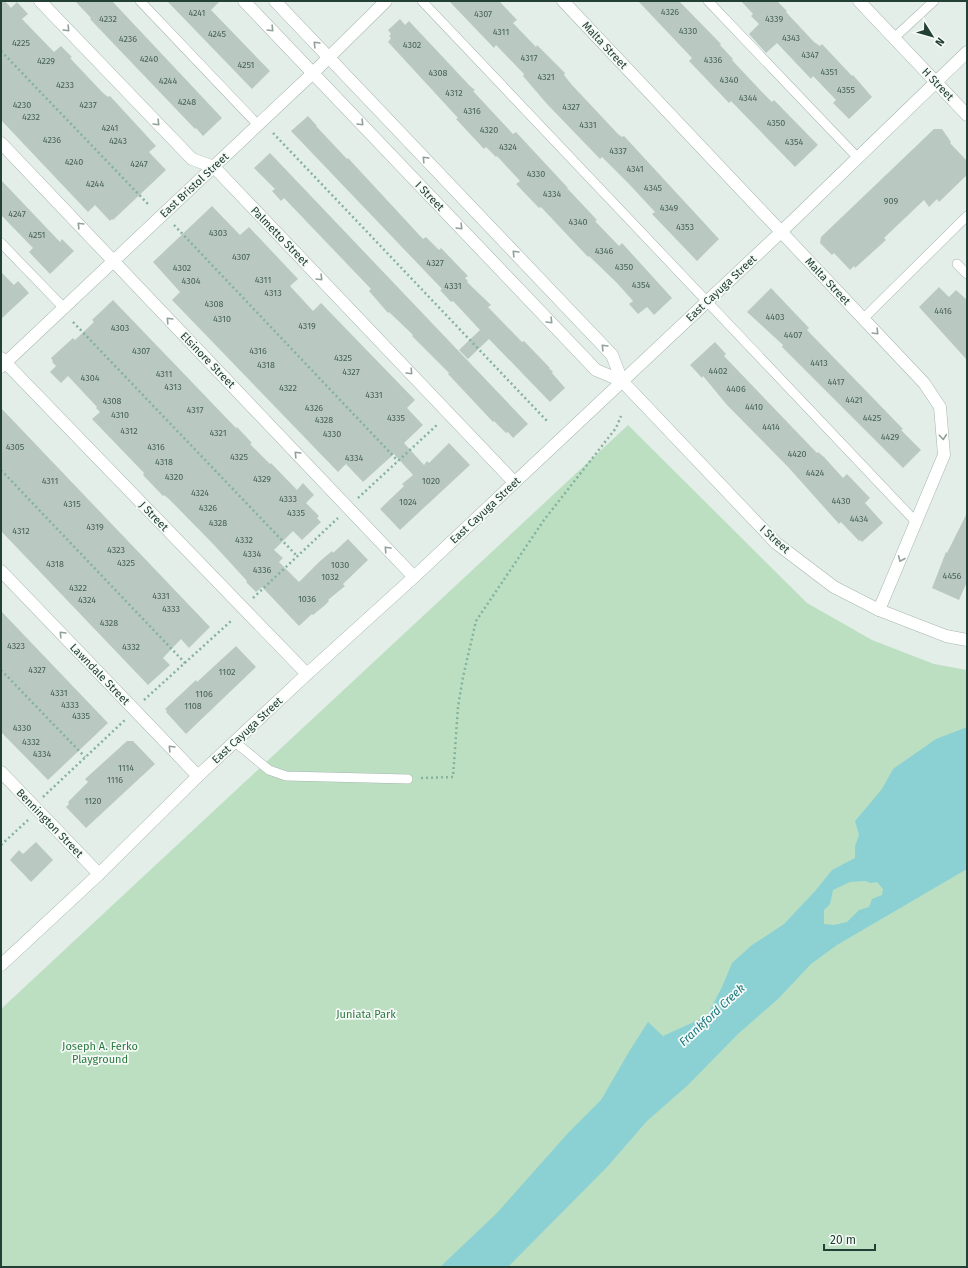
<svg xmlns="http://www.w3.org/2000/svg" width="968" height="1268" font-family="'Fira Sans',sans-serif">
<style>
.green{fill:#bcdfc2}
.water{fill:#8bd1d4;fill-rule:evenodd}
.building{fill:#b9c9c1}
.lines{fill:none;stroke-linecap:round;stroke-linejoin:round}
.lane-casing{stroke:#a6b6af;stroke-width:10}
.street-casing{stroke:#a6b6af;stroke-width:13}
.path{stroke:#83b29e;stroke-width:2.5;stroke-dasharray:2 3;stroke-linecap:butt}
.lane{stroke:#fff;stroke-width:9}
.street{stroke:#fff;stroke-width:12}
.oneway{stroke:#90a09a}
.labels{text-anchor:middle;stroke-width:3.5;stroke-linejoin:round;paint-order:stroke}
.number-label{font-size:9px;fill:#486258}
.street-label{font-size:11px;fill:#224035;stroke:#f5faf7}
.park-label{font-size:11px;fill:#2b7940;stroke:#f5faf7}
.water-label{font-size:12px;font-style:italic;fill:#1a797f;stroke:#f5faf7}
</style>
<rect width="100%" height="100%" fill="#e4eee8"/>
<!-- green -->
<polygon class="green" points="628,425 807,603 872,640 934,664 967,670 967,1267 1,1267 1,1009"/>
<!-- water -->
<path class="water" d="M967,727V869L837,945L811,964L778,999L738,1034L688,1085L647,1121L608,1166L508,1267H440L497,1213L568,1133L601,1100L630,1050L648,1022L663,1036L707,1016L722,987L732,963L752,945L784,924L816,890L832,870L855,858V846L859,835L855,821L882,789L893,769L936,739ZM865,881L871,883L877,882L883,889L882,895L872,899L869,907L859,910L847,922L834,925L824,924V910L830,904L833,890L850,882Z"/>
<!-- building -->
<g class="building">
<polygon points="1,1 5,1 11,8 17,2 28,14 22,19 54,52 61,46 72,57 70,58 102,92 108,97 110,96 156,146 149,152 166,170 113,220 112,219 110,221 95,205 88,212 1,120"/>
<polygon points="75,1 112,1 222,118 203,136 196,128 195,129 90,19 91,18"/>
<polygon points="167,1 220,1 211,10 270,71 252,89"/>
<polygon points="449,1 499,1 517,20 513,23 536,47 537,45 565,73 564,75 572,85 618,134 622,137 624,136 719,239 697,261 652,214 655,212 629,184 602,157 600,159 547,104 523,76 524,74 523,73 496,45 494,48"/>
<polygon points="638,1 679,1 721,44 720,45 733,59 732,60 762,92 772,102 774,100 818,145 795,167 731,101 729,103 689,61 692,58"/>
<polygon points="741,1 777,1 787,11 786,12 814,42 820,46 822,44 852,76 853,75 872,97 849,119 833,103 836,100 813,76 811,79 777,43 766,53 749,34 759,24 751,16 753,14"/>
<polygon points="400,19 405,25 409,21 470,86 475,90 473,91 513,134 516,132 568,188 567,188 597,220 595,221 619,246 622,243 672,298 654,315 647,307 638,314 629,304 633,301 617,283 589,256 588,257 541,207 539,208 516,184 520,181 497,156 496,157 486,147 484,149 456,119 458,118 388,42 391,38 389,36 391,34 388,30"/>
<polygon points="308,116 317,126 316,126 347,159 348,158 423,239 426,237 439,250 441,248 468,276 465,278 468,281 467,282 491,305 488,307 522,342 524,341 550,368 549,368 553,372 552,373 565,388 550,402 489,339 468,359 459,350 480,330 453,301 451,302 440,290 442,289 291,131"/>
<polygon points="934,129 942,129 951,142 950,143 967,161 967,175 939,202 937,199 929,207 924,200 884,238 886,240 855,268 854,266 850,270 834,253 832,255 820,243 821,237"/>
<polygon points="270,153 528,424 513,438 508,432 506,433 494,421 493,422 448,374 449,373 412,336 413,335 389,312 388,313 369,291 371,289 284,198 281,201 272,191 275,189 254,168"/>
<polygon points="1,180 60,242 62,239 74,251 50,274 29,252 33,248 1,215"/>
<polygon points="212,206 240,235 249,227 298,279 290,286 302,299 313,311 321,303 415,400 407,408 423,425 404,443 424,465 427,461 429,463 449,443 470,465 400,530 380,509 404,486 402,484 413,475 394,454 363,482 346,464 338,472 172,300 180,292 153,262"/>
<polygon points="1,272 14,285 18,281 29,293 1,319"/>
<polygon points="939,287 949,297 956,290 967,300 967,360 919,307"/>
<polygon points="771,288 809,328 807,330 903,429 901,430 921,450 903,468 782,347 783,345 747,312"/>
<polygon points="113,300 236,428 237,427 252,443 250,444 270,464 271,463 297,490 303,483 314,495 306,503 319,516 317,518 321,522 302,540 293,531 274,550 283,558 279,562 299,582 319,562 332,551 333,553 348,539 368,560 343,584 345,586 328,600 329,601 324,606 313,615 312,614 299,626 262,587 256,592 246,582 247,581 215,546 170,500 164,495 163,496 143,475 144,473 92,419 100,412 96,408 97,407 68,376 61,383 50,372 56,366 52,362 53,361 51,358 73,338 75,340 94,322 92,320"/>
<polygon points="715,342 726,354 724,356 817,453 818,452 824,457 843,478 847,474 870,498 865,503 883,523 862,542 860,540 859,541 841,522 839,524 789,468 727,405 703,376 702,378 690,365"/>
<polygon points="1,408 210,627 189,648 181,639 163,658 170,665 148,685 1,531"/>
<polygon points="967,513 967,582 959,600 932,588 946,552 947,553"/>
<polygon points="1,611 108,723 48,780 1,732"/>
<polygon points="236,646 256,667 186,734 166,712 167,711 165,709 196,680 197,682"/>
<polygon points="127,741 133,741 155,764 86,828 66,807 69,804 68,802 88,782 85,779"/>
<polygon points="36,842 53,860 31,882 10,860 19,850 23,854"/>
</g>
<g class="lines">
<!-- lane casing -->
<g class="lane-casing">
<g id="lane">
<polyline points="140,1 258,125"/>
<polyline points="422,1 917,523"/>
<polyline points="708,1 858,158"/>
<polyline points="894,38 934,1"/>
<polyline points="1,243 64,308"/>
<polyline points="957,264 967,274"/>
<polyline points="863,319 967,216"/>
<polyline points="235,742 269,770 286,776 408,779"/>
</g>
</g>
<!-- street casing -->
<g class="street-casing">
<g id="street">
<polyline points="40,1 192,159 214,167 514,482"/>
<polyline points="244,1 596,370 622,381 776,543 834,587 879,610 946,636 967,640"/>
<polyline points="275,1 612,355 622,381"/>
<polyline points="563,1 924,383 940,407 944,455 879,610"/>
<polyline points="859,1 967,115"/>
<polyline points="1,143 414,577"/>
<polyline points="1,358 307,674"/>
<polyline points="1,367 313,73 386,1"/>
<polyline points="1,571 198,776"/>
<polyline points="1,772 99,874"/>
<polyline points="1,965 99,874 198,776 307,674 414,577 781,232 967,52"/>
</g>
</g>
<!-- path -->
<g class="path">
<polyline points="1,51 148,204"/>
<polyline points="273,133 547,421"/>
<polyline points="174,225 398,461"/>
<polyline points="73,322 297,556"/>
<polyline points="1,470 185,663"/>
<polyline points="358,498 438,424"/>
<polyline points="253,598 338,518"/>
<polyline points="1,670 85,757"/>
<polyline points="144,700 231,621"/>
<polyline points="421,778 453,777 458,707 463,677 476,621 544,520 616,428 621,416"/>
<polyline points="43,797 126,719"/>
<polyline points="1,845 28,820"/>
</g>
<!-- lane -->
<use href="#lane" class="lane"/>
<!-- street -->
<use href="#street" class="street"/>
</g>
<!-- one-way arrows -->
<defs><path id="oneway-chevron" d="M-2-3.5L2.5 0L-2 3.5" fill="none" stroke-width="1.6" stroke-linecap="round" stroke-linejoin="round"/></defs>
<g class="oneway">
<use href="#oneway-chevron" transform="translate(67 29) rotate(46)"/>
<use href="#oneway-chevron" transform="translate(271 29) rotate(46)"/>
<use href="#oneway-chevron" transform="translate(316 44) rotate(-134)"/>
<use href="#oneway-chevron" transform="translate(157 123) rotate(46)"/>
<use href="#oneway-chevron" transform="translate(361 123) rotate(46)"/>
<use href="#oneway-chevron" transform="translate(425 159) rotate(-134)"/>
<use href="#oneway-chevron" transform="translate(80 225) rotate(-134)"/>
<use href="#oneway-chevron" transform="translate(460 227) rotate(46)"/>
<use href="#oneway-chevron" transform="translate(515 253) rotate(-134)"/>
<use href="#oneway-chevron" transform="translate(320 278) rotate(46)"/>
<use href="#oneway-chevron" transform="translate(169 320) rotate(-134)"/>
<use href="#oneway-chevron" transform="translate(550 321) rotate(46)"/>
<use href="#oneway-chevron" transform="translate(876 332) rotate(46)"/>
<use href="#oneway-chevron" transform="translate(604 347) rotate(-134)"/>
<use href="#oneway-chevron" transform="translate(410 372) rotate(46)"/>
<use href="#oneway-chevron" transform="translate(943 437) rotate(85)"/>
<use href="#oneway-chevron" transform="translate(297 454) rotate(-134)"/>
<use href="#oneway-chevron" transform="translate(387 549) rotate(-133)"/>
<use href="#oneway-chevron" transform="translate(901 559) rotate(113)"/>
<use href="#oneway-chevron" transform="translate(62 634) rotate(-134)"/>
<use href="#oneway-chevron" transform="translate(171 748) rotate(-134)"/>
</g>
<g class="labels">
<!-- number labels -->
<g class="number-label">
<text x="670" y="15">4326</text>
<text x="197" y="16">4241</text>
<text x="483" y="17">4307</text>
<text x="108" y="22">4232</text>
<text x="774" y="22">4339</text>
<text x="688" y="34">4330</text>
<text x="501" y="35">4311</text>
<text x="217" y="37">4245</text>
<text x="791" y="41">4343</text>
<text x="128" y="42">4236</text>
<text x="21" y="46">4225</text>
<text x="412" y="48">4302</text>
<text x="810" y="58">4347</text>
<text x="529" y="61">4317</text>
<text x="149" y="62">4240</text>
<text x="713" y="63">4336</text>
<text x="46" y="64">4229</text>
<text x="246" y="68">4251</text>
<text x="829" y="75">4351</text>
<text x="438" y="76">4308</text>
<text x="546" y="80">4321</text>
<text x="729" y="83">4340</text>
<text x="168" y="84">4244</text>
<text x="65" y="88">4233</text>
<text x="846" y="93">4355</text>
<text x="454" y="96">4312</text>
<text x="748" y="101">4344</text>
<text x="187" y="105">4248</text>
<text x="22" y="108">4230</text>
<text x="88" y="108">4237</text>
<text x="571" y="110">4327</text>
<text x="472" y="114">4316</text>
<text x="31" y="120">4232</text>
<text x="776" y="126">4350</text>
<text x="588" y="128">4331</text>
<text x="110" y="131">4241</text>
<text x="489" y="133">4320</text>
<text x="52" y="143">4236</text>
<text x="118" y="144">4243</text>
<text x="794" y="145">4354</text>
<text x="508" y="150">4324</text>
<text x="618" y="154">4337</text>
<text x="74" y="165">4240</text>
<text x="139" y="167">4247</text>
<text x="635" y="172">4341</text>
<text x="536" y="177">4330</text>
<text x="95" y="187">4244</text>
<text x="653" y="191">4345</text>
<text x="552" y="197">4334</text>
<text x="891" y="204">909</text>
<text x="669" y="211">4349</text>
<text x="17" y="217">4247</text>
<text x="578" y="225">4340</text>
<text x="685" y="230">4353</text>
<text x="218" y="236">4303</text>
<text x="37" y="238">4251</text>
<text x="604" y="254">4346</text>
<text x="241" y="260">4307</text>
<text x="435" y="266">4327</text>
<text x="624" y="270">4350</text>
<text x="182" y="271">4302</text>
<text x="263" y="283">4311</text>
<text x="191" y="284">4304</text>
<text x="641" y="288">4354</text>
<text x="453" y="289">4331</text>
<text x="273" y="296">4313</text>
<text x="214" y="307">4308</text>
<text x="943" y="314">4416</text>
<text x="775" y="320">4403</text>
<text x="222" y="322">4310</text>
<text x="307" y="329">4319</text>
<text x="120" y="331">4303</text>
<text x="793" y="338">4407</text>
<text x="141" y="354">4307</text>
<text x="258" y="354">4316</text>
<text x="343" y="361">4325</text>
<text x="819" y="366">4413</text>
<text x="266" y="368">4318</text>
<text x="718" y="374">4402</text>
<text x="351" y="375">4327</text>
<text x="164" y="377">4311</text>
<text x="90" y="381">4304</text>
<text x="836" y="385">4417</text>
<text x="173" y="390">4313</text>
<text x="288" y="391">4322</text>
<text x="736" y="392">4406</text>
<text x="374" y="398">4331</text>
<text x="854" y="403">4421</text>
<text x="112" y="404">4308</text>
<text x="754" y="410">4410</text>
<text x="314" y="411">4326</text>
<text x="195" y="413">4317</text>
<text x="120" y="418">4310</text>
<text x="396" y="421">4335</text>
<text x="872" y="421">4425</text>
<text x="324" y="423">4328</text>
<text x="771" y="430">4414</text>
<text x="129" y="434">4312</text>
<text x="218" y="436">4321</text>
<text x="332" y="437">4330</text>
<text x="890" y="440">4429</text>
<text x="15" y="450">4305</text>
<text x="156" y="450">4316</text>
<text x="797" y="457">4420</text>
<text x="239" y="460">4325</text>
<text x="354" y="461">4334</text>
<text x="164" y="465">4318</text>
<text x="815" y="476">4424</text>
<text x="174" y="480">4320</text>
<text x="262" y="482">4329</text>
<text x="50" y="484">4311</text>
<text x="431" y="484">1020</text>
<text x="200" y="496">4324</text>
<text x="288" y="502">4333</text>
<text x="841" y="504">4430</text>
<text x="408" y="505">1024</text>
<text x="72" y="507">4315</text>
<text x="208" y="511">4326</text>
<text x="296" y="516">4335</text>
<text x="859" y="522">4434</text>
<text x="218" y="526">4328</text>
<text x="95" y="530">4319</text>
<text x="21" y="534">4312</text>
<text x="244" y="543">4332</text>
<text x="116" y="553">4323</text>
<text x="252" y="557">4334</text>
<text x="126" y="566">4325</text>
<text x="55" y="567">4318</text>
<text x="340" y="568">1030</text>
<text x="262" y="573">4336</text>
<text x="952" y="579">4456</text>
<text x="330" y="580">1032</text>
<text x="78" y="591">4322</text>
<text x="161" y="599">4331</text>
<text x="307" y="602">1036</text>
<text x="87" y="603">4324</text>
<text x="171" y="612">4333</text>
<text x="109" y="626">4328</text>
<text x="16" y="649">4323</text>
<text x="131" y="650">4332</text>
<text x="37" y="673">4327</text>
<text x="227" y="675">1102</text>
<text x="59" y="696">4331</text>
<text x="204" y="697">1106</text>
<text x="70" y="708">4333</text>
<text x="193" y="709">1108</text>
<text x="81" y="719">4335</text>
<text x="22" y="731">4330</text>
<text x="31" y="745">4332</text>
<text x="42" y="757">4334</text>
<text x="126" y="771">1114</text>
<text x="115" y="783">1116</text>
<text x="93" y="804">1120</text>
</g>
<!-- street labels -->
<g class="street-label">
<text transform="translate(605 45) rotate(47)" y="4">Malta Street</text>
<text transform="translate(938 84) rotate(46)" y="4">H Street</text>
<text transform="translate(194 185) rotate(-43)" y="4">East Bristol Street</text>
<text transform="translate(430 196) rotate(46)" y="4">I Street</text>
<text transform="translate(280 236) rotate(46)" y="4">Palmetto Street</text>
<text transform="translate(828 281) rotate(47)" y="4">Malta Street</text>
<text transform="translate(721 288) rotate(-43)" y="4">East Cayuga Street</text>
<text transform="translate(208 360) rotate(46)" y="4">Elsinore Street</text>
<text transform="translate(485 510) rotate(-43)" y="4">East Cayuga Street</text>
<text transform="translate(154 516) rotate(46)" y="4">J Street</text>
<text transform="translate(775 539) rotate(42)" y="4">I Street</text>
<text transform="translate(100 674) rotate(46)" y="4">Lawndale Street</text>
<text transform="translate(247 730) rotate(-43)" y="4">East Cayuga Street</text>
<text transform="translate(50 823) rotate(46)" y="4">Bennington Street</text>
</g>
<!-- park labels -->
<g class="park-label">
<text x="366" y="1018">Juniata Park</text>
<text x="100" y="1050">Joseph A. Ferko<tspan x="100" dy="13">Playground</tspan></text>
</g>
<!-- water labels -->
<g class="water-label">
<text transform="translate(712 1015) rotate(-43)" y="4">Frankford Creek</text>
</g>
</g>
<!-- border -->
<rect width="968" height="1268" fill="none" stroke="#224035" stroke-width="4"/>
<!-- north arrow -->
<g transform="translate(932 36) rotate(127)" stroke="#f5faf7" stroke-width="3" paint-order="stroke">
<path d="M0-3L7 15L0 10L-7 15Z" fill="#224035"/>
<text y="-6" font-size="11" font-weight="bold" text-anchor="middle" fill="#224035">N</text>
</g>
<!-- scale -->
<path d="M824 1244v6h51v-6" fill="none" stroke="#224035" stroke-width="2"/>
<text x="830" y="1244" font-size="12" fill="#224035" stroke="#f5faf7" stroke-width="3" paint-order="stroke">20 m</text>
</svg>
